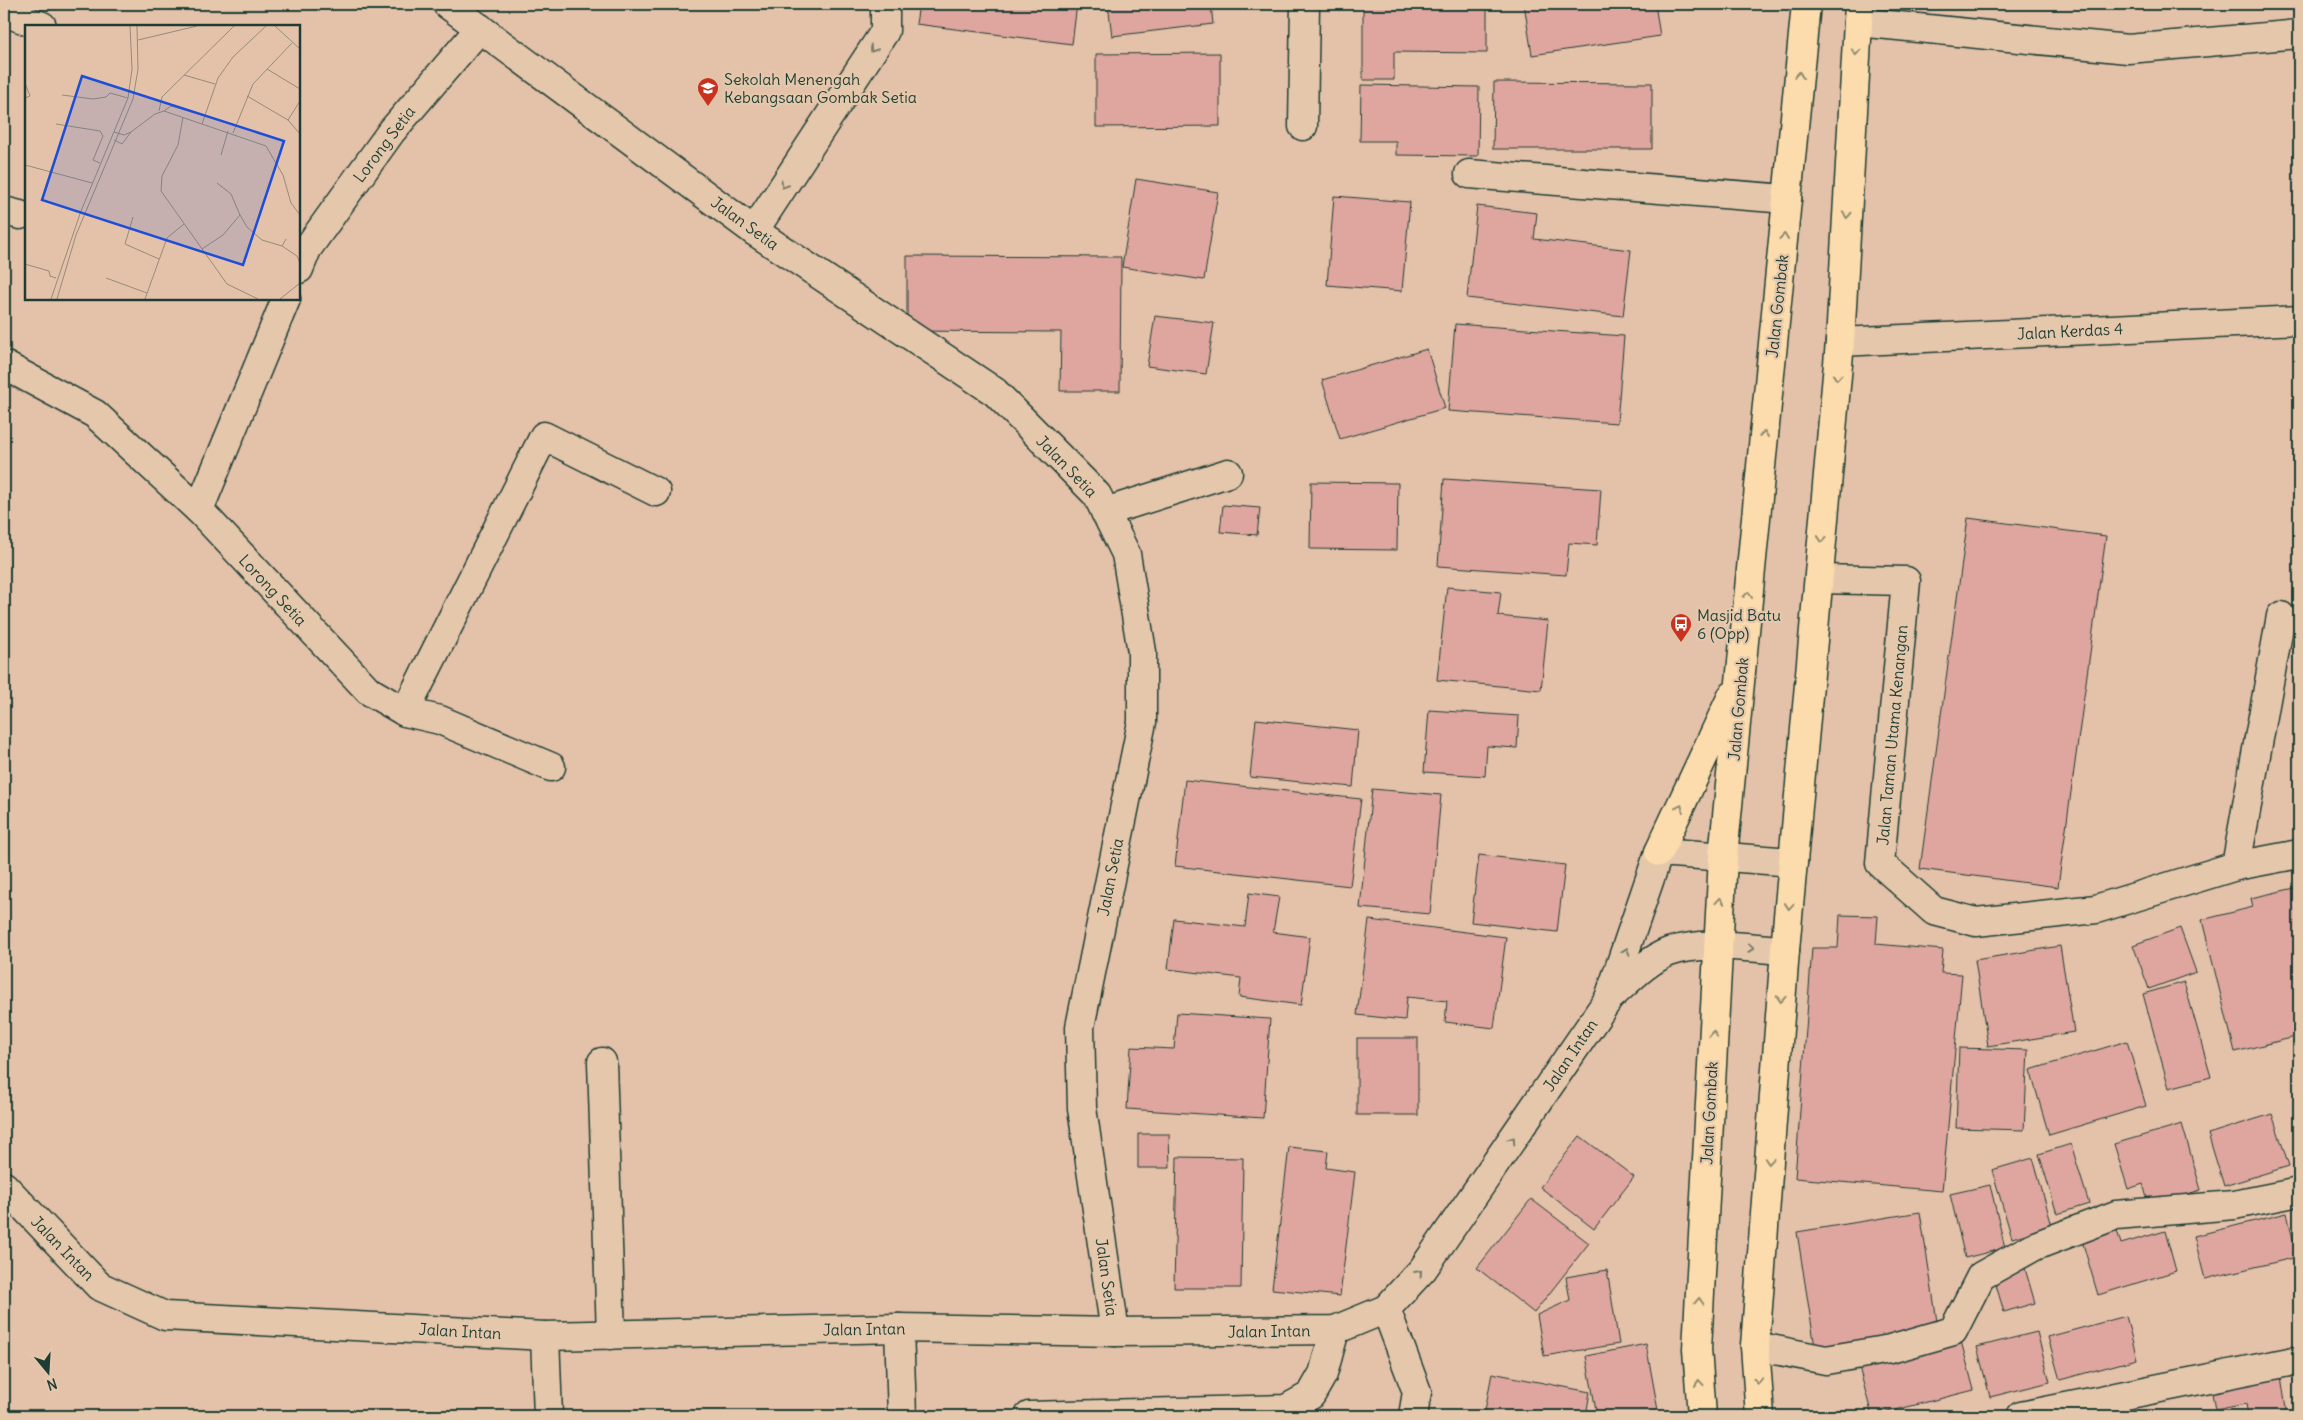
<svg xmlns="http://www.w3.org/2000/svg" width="2303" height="1420" font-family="Delius,sans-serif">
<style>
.building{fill:#dfa59f;stroke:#1f3d34}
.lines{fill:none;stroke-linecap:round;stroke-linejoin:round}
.minor-casing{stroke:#1f3d34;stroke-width:31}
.major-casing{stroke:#1f3d34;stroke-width:31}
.minor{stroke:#e5c8ac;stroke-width:28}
.major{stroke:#fcdcac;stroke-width:28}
.oneway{stroke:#787c6a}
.oneway2{stroke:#8e8c70}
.labels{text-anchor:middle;stroke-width:4.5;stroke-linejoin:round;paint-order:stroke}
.poi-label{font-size:16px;fill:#1f3d34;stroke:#e5c8ac;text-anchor:start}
.street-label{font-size:16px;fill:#1f3d34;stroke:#e5c8ac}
.inset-road{fill:none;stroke:#958c7a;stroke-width:1}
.view{fill:#1d4ed8;fill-opacity:0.15;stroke:#1d4ed8;stroke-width:2.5}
.inset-edge{fill:none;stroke:#1f3d34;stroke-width:2.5}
</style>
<rect width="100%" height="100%" fill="#e4c1a9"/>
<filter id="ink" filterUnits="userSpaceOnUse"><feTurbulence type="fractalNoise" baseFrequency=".02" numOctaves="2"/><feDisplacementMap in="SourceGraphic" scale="10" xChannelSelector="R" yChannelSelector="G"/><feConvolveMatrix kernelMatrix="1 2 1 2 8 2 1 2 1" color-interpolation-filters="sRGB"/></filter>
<g filter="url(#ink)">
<!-- building -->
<g class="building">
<polygon points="919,4 1077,4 1072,44 916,24"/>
<polygon points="1108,4 1211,4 1213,24 1112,36"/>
<polygon points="1363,4 1487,4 1487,53 1394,52 1394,80 1363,80"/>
<polygon points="1524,4 1655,4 1660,36 1532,55"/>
<polygon points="1220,53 1220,126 1096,127 1096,54"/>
<polygon points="1494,82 1652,83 1652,149 1493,149"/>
<polygon points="1361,85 1479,87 1478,156 1396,155 1396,141 1360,141"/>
<polygon points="1136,179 1218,192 1204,280 1122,267"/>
<polygon points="1334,196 1410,202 1402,291 1327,285"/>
<polygon points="1477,206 1537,213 1534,239 1631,250 1623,316 1467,298"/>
<polygon points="907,256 1121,257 1120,391 1060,391 1061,332 907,331"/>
<polygon points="1155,316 1214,323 1206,374 1147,366"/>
<polygon points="1455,324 1624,336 1617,423 1448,411"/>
<polygon points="1427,349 1445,408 1340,439 1322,380"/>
<polygon points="1444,479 1601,489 1597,545 1569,543 1566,575 1438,566"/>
<polygon points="1311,482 1398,483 1397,550 1310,549"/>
<polygon points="1223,505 1260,508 1257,535 1220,532"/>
<polygon points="1968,518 2106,536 2058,887 1920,869"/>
<polygon points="1447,587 1501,592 1498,616 1548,621 1541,690 1437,680"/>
<polygon points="1429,710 1519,716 1517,748 1487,746 1485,776 1424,772"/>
<polygon points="1256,719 1358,730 1353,787 1250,777"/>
<polygon points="1185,780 1361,799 1350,886 1175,866"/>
<polygon points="1372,789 1441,795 1430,914 1360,908"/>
<polygon points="1479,855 1565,865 1557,932 1471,922"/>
<polygon points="2299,887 2299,1036 2235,1052 2202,920 2253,907 2251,898"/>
<polygon points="1249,893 1279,897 1273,932 1310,937 1301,1005 1239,997 1241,978 1168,969 1174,919 1245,927"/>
<polygon points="1840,915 1878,916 1876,944 1943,950 1941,973 1962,974 1942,1191 1795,1178 1812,948 1838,948"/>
<polygon points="1369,920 1506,937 1494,1028 1445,1022 1447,1001 1407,997 1405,1020 1357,1015"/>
<polygon points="2180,928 2196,972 2149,989 2133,945"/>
<polygon points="2060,946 2074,1032 1988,1046 1975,960"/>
<polygon points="2184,982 2211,1077 2169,1088 2143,994"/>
<polygon points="1177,1013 1270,1019 1263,1118 1127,1109 1131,1047 1174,1049"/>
<rect x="1357" y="1038" width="61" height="77"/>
<polygon points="2127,1041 2146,1106 2049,1135 2030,1070"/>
<polygon points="1959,1048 2028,1050 2024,1130 1956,1128"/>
<polygon points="2272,1114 2289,1166 2224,1186 2208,1134"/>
<polygon points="2182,1124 2201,1190 2149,1205 2143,1184 2128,1189 2114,1144"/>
<polygon points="1138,1134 1169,1134 1170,1168 1138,1168"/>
<polygon points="1580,1136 1634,1177 1594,1229 1540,1187"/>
<polygon points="2071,1144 2089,1204 2057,1214 2039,1154"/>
<polygon points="1289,1147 1328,1151 1326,1168 1355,1172 1340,1296 1272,1289"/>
<polygon points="1177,1157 1243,1158 1241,1288 1174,1288"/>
<polygon points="2033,1158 2052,1226 2012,1238 1992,1170"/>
<polygon points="1990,1185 2005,1248 1965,1258 1950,1194"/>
<polygon points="1531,1199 1589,1243 1534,1313 1477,1268"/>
<polygon points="1920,1212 1938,1328 1815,1347 1797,1232"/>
<polygon points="2287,1213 2297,1257 2205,1279 2194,1236"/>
<polygon points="2116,1227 2121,1244 2165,1231 2176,1271 2098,1295 2081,1237"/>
<polygon points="2024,1265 2035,1303 2004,1312 1993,1275"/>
<polygon points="1607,1270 1619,1344 1544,1356 1537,1315 1570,1300 1566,1277"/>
<polygon points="2126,1316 2137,1359 2060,1380 2048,1337"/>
<polygon points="2037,1332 2050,1382 1990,1397 1977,1347"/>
<polygon points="1961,1341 1974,1390 1872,1416 1859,1367"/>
<polygon points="1646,1344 1659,1416 1597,1416 1586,1356"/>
<polygon points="1492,1373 1590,1392 1586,1416 1484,1416"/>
<polygon points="2281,1376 2287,1416 2248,1416 2246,1404 2215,1410 2211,1387"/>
</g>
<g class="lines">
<!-- minor casing -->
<g class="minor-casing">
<g id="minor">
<polyline points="447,4 754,231 995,392 1097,495 1126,554 1142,652 1142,722 1080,1027 1082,1108 1115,1332"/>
<polyline points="4,12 42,26"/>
<polyline points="1858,22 2128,49 2299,34"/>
<polyline points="1303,126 1305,4"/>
<polyline points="1469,174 1787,199"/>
<polyline points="4,211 20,215"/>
<polyline points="754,231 885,31 885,4"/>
<polyline points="299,269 307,249 391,132 480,28"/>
<polyline points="286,299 199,510 369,691 405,712 440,720 551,767"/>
<polyline points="1840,342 2299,320"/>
<polyline points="4,365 95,414 199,510"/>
<polyline points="1105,512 1228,473"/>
<polyline points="1819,579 1906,581 1880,863 1934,911 1976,922 2096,909 2236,866 2299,854"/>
<polyline points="405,712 544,436 656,492"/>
<polyline points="2236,866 2281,616"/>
<polyline points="1610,995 1659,852 1793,862"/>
<polyline points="602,1062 611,1335"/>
<path d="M4,1186L99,1286L165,1316L545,1336L899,1328L1115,1332L1335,1330L1386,1309L1423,1269L1610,997C1626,983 1649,959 1669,952C1705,940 1748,948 1785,950"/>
<polyline points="1386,1309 1417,1392 1413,1416"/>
<polyline points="899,1328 902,1416"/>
<polyline points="545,1336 548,1416"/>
<polyline points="1755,1346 1826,1360 1890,1349 1953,1331 1981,1276 2035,1246 2116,1215 2234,1205 2299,1192"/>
<polyline points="1029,1416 1286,1409 1311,1395 1323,1374 1335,1330"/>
<polyline points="2021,1416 2299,1360"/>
</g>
</g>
<!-- major casing -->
<g class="major-casing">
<g id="major">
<polyline points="1659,852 1732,696"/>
<polyline points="1702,1416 1697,1349 1723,857 1806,4"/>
<polyline points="1760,1416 1755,1346 1785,950 1840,342 1859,4"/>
</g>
</g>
<!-- minor -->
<use href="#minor" class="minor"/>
<!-- major -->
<use href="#major" class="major"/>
</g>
<!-- one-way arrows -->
<defs><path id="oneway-chevron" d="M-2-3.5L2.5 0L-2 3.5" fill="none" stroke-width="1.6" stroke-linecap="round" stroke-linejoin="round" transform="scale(1.25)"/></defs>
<g class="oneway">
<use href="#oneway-chevron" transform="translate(873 49) rotate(123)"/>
<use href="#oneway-chevron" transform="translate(784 185) rotate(123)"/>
<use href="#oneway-chevron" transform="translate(1751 948) rotate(4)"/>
<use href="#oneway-chevron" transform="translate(1626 951) rotate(-71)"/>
<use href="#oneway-chevron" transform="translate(1512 1140) rotate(-56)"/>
<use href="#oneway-chevron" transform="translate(1419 1273) rotate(-48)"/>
</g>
<g class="oneway2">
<use href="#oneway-chevron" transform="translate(1856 52) rotate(93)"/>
<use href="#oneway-chevron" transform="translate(1799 75) rotate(-84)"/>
<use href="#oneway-chevron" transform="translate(1847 215) rotate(93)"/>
<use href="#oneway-chevron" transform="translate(1784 237) rotate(-84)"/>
<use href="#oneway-chevron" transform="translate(1837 377) rotate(95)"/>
<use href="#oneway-chevron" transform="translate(1764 434) rotate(-84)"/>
<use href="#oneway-chevron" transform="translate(1822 539) rotate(95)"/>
<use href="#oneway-chevron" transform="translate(1748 595) rotate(-84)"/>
<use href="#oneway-chevron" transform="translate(1680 808) rotate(-65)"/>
<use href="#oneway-chevron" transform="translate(1720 901) rotate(-86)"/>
<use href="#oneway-chevron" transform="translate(1789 906) rotate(95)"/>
<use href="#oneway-chevron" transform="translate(1781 999) rotate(94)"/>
<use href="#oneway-chevron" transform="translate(1713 1034) rotate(-87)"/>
<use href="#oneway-chevron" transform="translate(1769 1161) rotate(94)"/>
<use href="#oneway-chevron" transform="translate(1699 1301) rotate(-87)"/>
<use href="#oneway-chevron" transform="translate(1758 1381) rotate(87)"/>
<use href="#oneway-chevron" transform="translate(1699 1383) rotate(-95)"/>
</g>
</g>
<!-- icons -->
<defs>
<g id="school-pin" transform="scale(1.125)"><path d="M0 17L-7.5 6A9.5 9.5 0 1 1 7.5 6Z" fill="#c8321e" stroke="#e5c8ac"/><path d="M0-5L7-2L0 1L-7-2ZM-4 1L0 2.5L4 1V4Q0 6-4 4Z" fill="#fff"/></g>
<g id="bus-pin" transform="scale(1.125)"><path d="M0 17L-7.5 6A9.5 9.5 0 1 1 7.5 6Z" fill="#c8321e" stroke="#e5c8ac"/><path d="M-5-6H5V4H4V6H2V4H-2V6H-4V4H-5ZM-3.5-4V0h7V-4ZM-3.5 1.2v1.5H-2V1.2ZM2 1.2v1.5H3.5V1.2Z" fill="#fff"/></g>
</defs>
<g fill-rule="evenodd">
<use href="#school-pin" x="708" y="88"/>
<use href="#bus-pin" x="1681" y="624"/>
</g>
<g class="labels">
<!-- poi labels -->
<g class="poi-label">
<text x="724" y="85">Sekolah Menengah<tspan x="724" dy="18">Kebangsaan Gombak Setia</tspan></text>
<text x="1697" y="621">Masjid Batu<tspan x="1697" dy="18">6 (Opp)</tspan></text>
</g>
<!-- street labels -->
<g class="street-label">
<text transform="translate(384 144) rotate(-53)" y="6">Lorong Setia</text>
<text transform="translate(745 223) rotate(36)" y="6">Jalan Setia</text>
<text transform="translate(1777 306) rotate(-84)" y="6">Jalan Gombak</text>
<text transform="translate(2070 331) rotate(-3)" y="6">Jalan Kerdas 4</text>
<text transform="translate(1067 466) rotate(46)" y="6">Jalan Setia</text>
<text transform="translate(273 590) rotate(47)" y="6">Lorong Setia</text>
<text transform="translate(1738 709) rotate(-85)" y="6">Jalan Gombak</text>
<text transform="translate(1892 735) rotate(-85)" y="6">Jalan Taman Utama Kenangan</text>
<text transform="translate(1110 877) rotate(-79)" y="6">Jalan Setia</text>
<text transform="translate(1570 1055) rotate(-56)" y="6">Jalan Intan</text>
<text transform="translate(1709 1113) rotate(-87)" y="6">Jalan Gombak</text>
<text transform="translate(63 1248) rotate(46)" y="6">Jalan Intan</text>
<text transform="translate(1107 1277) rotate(82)" y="6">Jalan Setia</text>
<text transform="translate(864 1329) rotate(-1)" y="6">Jalan Intan</text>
<text transform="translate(460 1331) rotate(3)" y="6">Jalan Intan</text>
<text transform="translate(1269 1331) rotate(-1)" y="6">Jalan Intan</text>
</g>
</g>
<!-- overview -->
<g transform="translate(25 25)">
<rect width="275" height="275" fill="#e4c1a9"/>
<path class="inset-road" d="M250,1L275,24M113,15L172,1M242,44L275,64M159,50L190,59M0,58L5,71L0,73M37,70L68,74L81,72L85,68L103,73M222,71L263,95L275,109M134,86L137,72L209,1M139,86L146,81L211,100M158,92L153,120L137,151L136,166L202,259L233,274M263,95L275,76M31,99L75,106L78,111L68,135L75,138M177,99L193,53L208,32L241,1M89,107L99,110L106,107M208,108L228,59L267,18M89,115L97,119L106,107L130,89L139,86L241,121L258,150L266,178L275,190M196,130L203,106M0,140L67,158M215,190L222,202L237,215L257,221M108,192L100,219L134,234M261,214L257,221L272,231L275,238M177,224L198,210L215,190L206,169L192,158M0,239L24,246L25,251L31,253M81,253L122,268M26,274L56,186L103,73L107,44L105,1M32,274L51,210L108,74L113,44L112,1M120,274L142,213L159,199M255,274L275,258"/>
<path class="view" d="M57,51L259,116L218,240L17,175Z"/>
<rect width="275" height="275" class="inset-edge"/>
</g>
<!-- margin -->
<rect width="2303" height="1420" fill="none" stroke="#e5c8ac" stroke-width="20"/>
<rect x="10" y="10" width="2283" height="1400" fill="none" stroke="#1f3d34" stroke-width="2" filter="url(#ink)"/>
<!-- north arrow -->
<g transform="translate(48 1372) rotate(162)" stroke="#e5c8ac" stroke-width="4" paint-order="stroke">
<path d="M0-4L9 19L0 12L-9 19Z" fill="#1f3d34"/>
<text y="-8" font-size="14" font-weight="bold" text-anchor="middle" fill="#1f3d34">N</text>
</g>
</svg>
